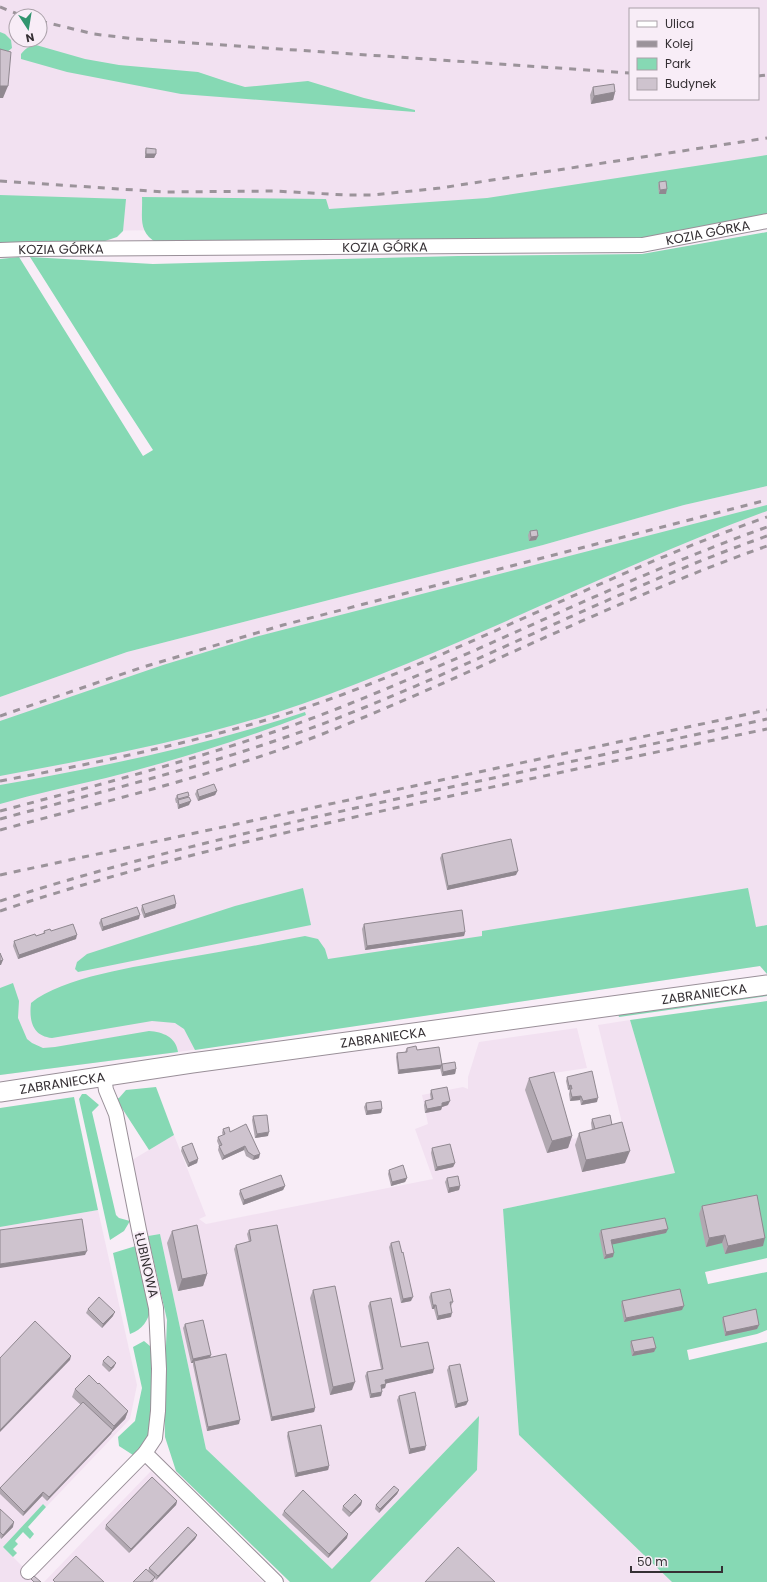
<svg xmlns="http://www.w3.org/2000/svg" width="767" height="1582" font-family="Poppins,sans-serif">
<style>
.built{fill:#f2e1f1;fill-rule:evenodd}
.green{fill:#86d9b4}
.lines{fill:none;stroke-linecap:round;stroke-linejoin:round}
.minor-casing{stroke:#998f98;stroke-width:16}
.secondary-casing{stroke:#998f98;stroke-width:21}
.minor{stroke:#fff;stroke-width:14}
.secondary{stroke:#fff;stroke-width:19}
.rail{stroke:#9b939a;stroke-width:3;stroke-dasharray:7 7;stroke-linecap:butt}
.wall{fill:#b1a8b1}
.shaded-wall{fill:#908890}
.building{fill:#cec3ce;stroke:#908890}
.labels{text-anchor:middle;stroke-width:4;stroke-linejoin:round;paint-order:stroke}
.street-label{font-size:13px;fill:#353034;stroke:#f8edf7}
</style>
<rect width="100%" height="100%" fill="#f8edf7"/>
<!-- built -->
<g class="built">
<path d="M0,0H767V198L251,229L0,232ZM630,9H758V99H630ZM16,16H40V40H16Z"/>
<polygon points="767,486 767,974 760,966 178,1052 0,1075 0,697 127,652 543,545 684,505"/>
<polygon points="630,1020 676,1173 503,1209 519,1435 672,1582 370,1582 477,1470 479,1417 332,1569 206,1449 160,1234 148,1236 132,1160 174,1135 206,1216 199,1219 206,1224 433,1179 415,1129 428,1124 422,1095 463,1087 468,1089 468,1077 479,1042 577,1028 587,1068 554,1073 573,1139 623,1127 598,1025"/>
<polygon points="98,1210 137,1385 130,1419 46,1507 43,1504 3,1547 38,1582 0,1582 0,1227"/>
<polygon points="151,1471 263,1582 44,1582"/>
</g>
<!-- green -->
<g class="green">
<polygon points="0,32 5,34 11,40 12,48 6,53 0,53"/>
<path d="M36,45L85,59L119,65L198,72L228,82L245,87L308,81L364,98L415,110V112L181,94L67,72L21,59V54C26,48 29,46 36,45Z"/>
<path d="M767,155V216L646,238L157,243C137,231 143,217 142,197L326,199L329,209L487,198Z"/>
<polygon points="0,195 126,199 123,231 117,237 102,242 0,245"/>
<polygon points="767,232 767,486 684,505 543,545 127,652 0,697 0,259 19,257 143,456 153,450 116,393 30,257 153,264 458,256 642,254"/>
<path d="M767,505V511C610,569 461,648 302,704C204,738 102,757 0,776V721L163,665L255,637Z"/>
<path d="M305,712L306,715C241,740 174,761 106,778C71,786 35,794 0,804V785C103,767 206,745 305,712Z"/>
<polygon points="303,888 311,925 78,972 75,969 77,962 87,954 235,906"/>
<path d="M748,888L756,927L767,925V974L760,966L195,1050L184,1029L175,1023L152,1021L52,1038C32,1036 29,1020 31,1003C62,977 139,966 179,959C221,952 263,944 305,936L318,939L325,949L328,959L482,936V931Z"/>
<path d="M13,983L19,1001L18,1018L27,1039L32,1043L43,1048L55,1047L149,1031C163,1032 176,1037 178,1052L0,1075V988Z"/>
<polygon points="767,992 767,996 619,1017 618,1014"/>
<polygon points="767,1001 767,1258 705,1272 708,1284 767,1272 767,1330 757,1334 687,1350 689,1360 767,1342 767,1582 672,1582 519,1435 503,1209 675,1173 630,1020"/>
<polygon points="156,1087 174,1135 149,1150 116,1099 119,1098 126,1090"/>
<polygon points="82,1094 86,1094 99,1105 92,1112 116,1215 119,1218 130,1221 124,1231 110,1240 79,1099"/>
<polygon points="74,1097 98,1210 0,1227 0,1108"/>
<polygon points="160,1234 206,1449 332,1569 479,1416 477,1470 370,1582 290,1582 176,1471 165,1437 164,1397 167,1320 148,1236"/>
<path d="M139,1245L151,1308C148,1321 143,1329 130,1334L113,1253Z"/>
<polygon points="144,1341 150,1346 152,1350 154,1411 148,1439 133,1455 119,1446 118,1437 135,1421 142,1388 133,1347"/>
<polygon points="43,1504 46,1507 28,1527 34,1534 30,1539 23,1532 15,1541 18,1544 13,1549 17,1553 13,1557 3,1547"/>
</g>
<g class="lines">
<!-- minor casing -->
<g class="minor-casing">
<g id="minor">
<path id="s1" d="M0,250L28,249L642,245L767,221"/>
<polyline points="145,1453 276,1582"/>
<polyline points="28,1572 145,1453 155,1438 158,1411 159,1369 156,1308 139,1230 116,1114 106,1090 104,1078"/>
</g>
</g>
<!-- secondary casing -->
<g class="secondary-casing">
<g id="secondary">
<path id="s2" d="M0,1092L192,1063L767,985"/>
</g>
</g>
<!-- minor -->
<use href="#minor" class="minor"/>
<!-- secondary -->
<use href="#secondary" class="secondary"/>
<!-- rail -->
<g class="rail">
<polyline points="0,7 23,16"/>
<polyline points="40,21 94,34 135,39 630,73"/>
<polyline points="758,76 767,75"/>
<polyline points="0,181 165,192 273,191 347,195 373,195 440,188 767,138"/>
<polyline points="0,716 140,668 283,625 767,500"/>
<path d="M0,781C117,759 233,735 344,694C487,640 623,567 767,517"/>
<path d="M0,811C114,781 229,751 339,708C483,651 621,579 767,527"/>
<path d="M0,819C115,788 232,760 343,716C486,660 622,587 767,536"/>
<path d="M0,830C107,801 216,775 320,735C470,676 614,600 767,546"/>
<polyline points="0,875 767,710"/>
<path d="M0,901C152,852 309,818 465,784C566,763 666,741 767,719"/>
<path d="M0,911C137,865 277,834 418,803C534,778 651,753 767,729"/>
</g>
</g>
<!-- wall -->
<g class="wall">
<polygon points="593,87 615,92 613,100 591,104 590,95"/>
<polygon points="146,148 156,154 154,158 145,158 145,152"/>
<polygon points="659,182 666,194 659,194 658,186"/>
<polygon points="530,531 538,536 536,540 529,541 528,535"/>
<polygon points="197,790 217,791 215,795 198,801 195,794"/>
<polygon points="177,795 189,797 189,805 178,809 177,803 176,803 175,799"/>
<polygon points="442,854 516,875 447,890 440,858"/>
<polygon points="176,904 175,908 144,918 141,910 142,905"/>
<polygon points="101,919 139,919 102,931 99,923"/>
<polygon points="364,924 465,932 464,936 365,950 362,929"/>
<polygon points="44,931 51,931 76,939 18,959 13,946 14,941 36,936 43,934"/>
<polygon points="407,1048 417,1050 442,1064 456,1069 455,1074 442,1076 440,1068 398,1074 396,1057 397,1053 405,1052"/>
<polygon points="567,1077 597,1102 581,1105 580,1100 570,1101 569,1094 570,1089 568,1090 566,1081"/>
<polygon points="529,1078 572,1136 568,1148 547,1153 525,1090"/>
<polygon points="431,1090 448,1105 442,1107 441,1110 425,1113 424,1105 425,1101 431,1100 430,1094"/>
<polygon points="366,1103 382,1109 381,1113 366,1115 364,1107"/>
<polygon points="253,1116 268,1136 255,1138 252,1120"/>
<polygon points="592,1119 612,1125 625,1163 582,1172 575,1145 579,1133 592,1130 591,1123"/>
<polygon points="223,1129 230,1132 259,1158 253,1160 246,1156 244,1150 222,1160 218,1150 219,1146 217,1141 218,1137 223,1135 222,1133"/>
<polygon points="182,1147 198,1159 197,1163 188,1167 181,1151"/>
<polygon points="432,1148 455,1163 453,1167 435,1171 431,1153"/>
<polygon points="389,1170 407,1178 405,1182 391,1186 388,1174"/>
<polygon points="447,1178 460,1186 459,1190 448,1193 445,1182"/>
<polygon points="285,1186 283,1190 243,1205 239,1194 240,1190"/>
<polygon points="702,1206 763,1246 725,1254 722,1243 706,1247 699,1214"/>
<polygon points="249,1230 315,1408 314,1412 271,1421 234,1249 236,1245 249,1242 247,1234"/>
<polygon points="601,1230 666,1233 612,1244 613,1257 604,1259 599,1234"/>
<polygon points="172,1231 207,1274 203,1286 178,1291 167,1243"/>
<polygon points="391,1243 411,1301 401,1303 389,1247"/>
<polygon points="313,1290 352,1390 330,1395 310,1298"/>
<polygon points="431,1293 453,1302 451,1306 451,1317 437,1320 434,1309 432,1309 429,1297"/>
<polygon points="622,1301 682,1310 624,1322 621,1305"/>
<polygon points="370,1302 401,1347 433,1373 386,1383 385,1388 382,1389 381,1396 370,1398 365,1376 367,1372 381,1369 368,1306"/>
<polygon points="88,1309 113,1316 102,1328 86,1313"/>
<polygon points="723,1317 759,1325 757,1329 725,1336 722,1321"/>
<polygon points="185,1324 211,1355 210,1358 239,1424 207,1431 193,1365 193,1363 191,1363 183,1328"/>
<polygon points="631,1341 656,1348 654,1352 632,1356 630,1345"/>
<polygon points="103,1361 114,1367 109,1372 102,1365"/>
<polygon points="449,1366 468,1401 466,1405 455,1408 447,1370"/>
<polygon points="75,1389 128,1411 125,1419 112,1432 111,1434 47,1501 42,1496 23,1516 0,1494 0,1488 81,1405 72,1397"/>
<polygon points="399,1396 425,1450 409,1454 397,1400"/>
<polygon points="288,1432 329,1466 328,1470 295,1477 287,1436"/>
<polygon points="399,1490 397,1494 379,1513 375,1509 376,1505"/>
<polygon points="177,1501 176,1505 129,1553 105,1529 106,1525"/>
<polygon points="362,1501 361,1505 349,1517 342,1510 343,1506"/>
<polygon points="0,1509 13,1527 1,1539 0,1537"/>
<polygon points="284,1511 347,1538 328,1558 282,1515"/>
<polygon points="197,1535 195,1539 156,1580 155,1578 153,1582 133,1582 148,1571 149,1568"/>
</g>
<!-- shaded-wall -->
<g class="shaded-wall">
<polygon points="0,86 8,86 3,98 0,98"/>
<polygon points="615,92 613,100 591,104 594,96"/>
<polygon points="146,154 156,154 154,158 145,158"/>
<polygon points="667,189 666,194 659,194 660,190"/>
<polygon points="538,536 536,540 529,541 531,537"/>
<polygon points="217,791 215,795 198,801 199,797"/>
<polygon points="191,801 189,805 178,809 179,805"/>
<polygon points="518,871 516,875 447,890 448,886"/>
<polygon points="176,904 175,908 144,918 145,914"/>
<polygon points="140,915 139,919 102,931 103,927"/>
<polygon points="465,932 464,936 365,950 367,946"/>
<polygon points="77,935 76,939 18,959 19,955"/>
<polygon points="3,960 1,965 0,965 0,961"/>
<polygon points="442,1065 440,1069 398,1074 399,1070"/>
<polygon points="456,1069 455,1074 442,1076 443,1072"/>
<polygon points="571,1085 570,1089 568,1090 569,1086"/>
<polygon points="581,1096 580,1100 570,1101 572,1097"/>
<polygon points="598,1098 597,1102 581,1105 583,1101"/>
<polygon points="450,1101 448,1105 442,1107 441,1110 425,1113 427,1109 442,1103"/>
<polygon points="382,1109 381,1113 366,1115 367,1111"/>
<polygon points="269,1132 268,1136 255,1138 257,1134"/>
<polygon points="572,1136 568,1148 547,1153 552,1141"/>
<polygon points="245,1146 244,1150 222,1160 224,1156"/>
<polygon points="630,1151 625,1163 582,1172 586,1160"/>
<polygon points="260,1154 259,1158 253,1160 254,1156"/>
<polygon points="198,1159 197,1163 188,1167 189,1163"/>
<polygon points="455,1163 453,1167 435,1171 437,1167"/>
<polygon points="407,1178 405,1182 391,1186 392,1182"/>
<polygon points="285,1186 283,1190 243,1205 244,1200"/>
<polygon points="460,1186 459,1190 448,1193 449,1188"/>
<polygon points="668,1229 666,1233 610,1245 611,1240"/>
<polygon points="725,1235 722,1243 706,1247 709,1238"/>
<polygon points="765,1238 763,1246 725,1254 728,1246"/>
<polygon points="87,1251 85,1255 0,1268 0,1264"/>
<polygon points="614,1253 613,1257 604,1259 606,1255"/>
<polygon points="207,1274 203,1286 178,1291 182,1279"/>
<polygon points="413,1297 411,1301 401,1303 403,1299"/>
<polygon points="433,1305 436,1305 434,1309 432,1309"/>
<polygon points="684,1306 682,1310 624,1322 626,1318"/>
<polygon points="115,1312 113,1316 102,1328 103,1324"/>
<polygon points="452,1313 451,1317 437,1320 438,1316"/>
<polygon points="759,1325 757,1329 725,1336 726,1332"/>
<polygon points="656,1348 654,1352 632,1356 634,1352"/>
<polygon points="211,1355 209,1359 194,1361 193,1363 191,1363 193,1359"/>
<polygon points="71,1356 70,1360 0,1432 0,1430"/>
<polygon points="116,1363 114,1367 109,1372 111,1368"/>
<polygon points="434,1369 433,1373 384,1384 385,1380"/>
<polygon points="355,1382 352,1390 330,1395 333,1387"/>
<polygon points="386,1384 385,1388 380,1389 381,1385"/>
<polygon points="382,1392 381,1396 370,1398 371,1394"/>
<polygon points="468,1401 466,1405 455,1408 457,1404"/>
<polygon points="315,1408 314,1412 271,1421 272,1417"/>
<polygon points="128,1411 125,1419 112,1432 111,1434 47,1501 49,1497 111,1432 114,1426"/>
<polygon points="240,1420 239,1424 207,1431 208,1427"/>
<polygon points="426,1446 425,1450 409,1454 410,1449"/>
<polygon points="329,1466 328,1470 295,1477 297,1473"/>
<polygon points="399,1490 397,1494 379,1513 380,1509"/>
<polygon points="43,1492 42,1496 23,1516 24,1512"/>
<polygon points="177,1501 176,1505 129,1553 131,1549"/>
<polygon points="362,1501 361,1505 349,1517 351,1513"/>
<polygon points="14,1522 13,1527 1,1539 3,1535"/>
<polygon points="348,1534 347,1538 328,1558 329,1554"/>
<polygon points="197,1535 195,1539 156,1580 158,1576"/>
</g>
<!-- building -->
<g class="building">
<polygon points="0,49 11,52 8,86 0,86"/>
<polygon points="614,84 615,92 594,96 593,87"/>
<polygon points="146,148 156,149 156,154 146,154"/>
<polygon points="666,181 667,189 660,190 659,182"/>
<polygon points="537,530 538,536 531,537 530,531"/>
<polygon points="214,784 217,791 199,797 197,790"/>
<polygon points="188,792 189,796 178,799 177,795"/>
<polygon points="189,797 191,801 179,805 178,800"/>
<polygon points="511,839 518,871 448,886 442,854"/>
<polygon points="174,895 176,904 145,914 142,905"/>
<polygon points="137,907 140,915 103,927 101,919"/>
<polygon points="462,910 465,932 367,946 364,924"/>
<polygon points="73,924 77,935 19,955 14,941 35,934 36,936 45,933 44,931 50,929 51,931"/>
<polygon points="0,953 3,960 0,961"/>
<polygon points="416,1046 417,1050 439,1047 442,1065 399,1070 397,1053 407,1052 407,1048"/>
<polygon points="455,1062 456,1069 443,1072 442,1064"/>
<polygon points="592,1071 598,1098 583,1101 581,1096 572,1097 570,1089 572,1089 571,1085 569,1086 567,1077"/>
<polygon points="554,1072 572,1136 552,1141 529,1078"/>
<polygon points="447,1087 450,1101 442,1103 442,1106 427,1109 425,1101 433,1099 431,1090"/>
<polygon points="381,1101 382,1109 367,1111 366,1103"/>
<polygon points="267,1115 269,1132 257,1134 253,1116"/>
<polygon points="610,1115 612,1125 595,1129 592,1119"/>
<polygon points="622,1122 630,1151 586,1160 579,1133"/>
<polygon points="246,1124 260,1154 254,1156 248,1152 245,1146 224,1156 219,1146 222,1145 218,1137 225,1134 223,1129 229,1127 230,1132"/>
<polygon points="192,1143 198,1159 189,1163 182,1147"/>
<polygon points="450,1144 455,1163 437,1167 432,1148"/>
<polygon points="403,1165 407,1178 392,1182 389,1170"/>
<polygon points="281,1175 285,1186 244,1200 240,1190"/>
<polygon points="458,1176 460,1186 449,1188 447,1178"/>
<polygon points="757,1195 765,1238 728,1246 725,1235 709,1238 702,1206"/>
<polygon points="665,1218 668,1229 611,1240 614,1253 606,1255 601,1230"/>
<polygon points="82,1219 87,1251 0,1264 0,1230"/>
<polygon points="197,1225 207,1274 182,1279 172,1231"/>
<polygon points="277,1225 315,1408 272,1417 236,1245 251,1241 249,1230"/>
<polygon points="399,1241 402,1253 403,1252 413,1297 403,1299 391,1243"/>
<polygon points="335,1286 355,1382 333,1387 313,1290"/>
<polygon points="450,1289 453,1302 450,1302 452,1313 438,1316 436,1305 433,1305 431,1293"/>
<polygon points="680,1289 684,1306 626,1318 622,1301"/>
<polygon points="99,1297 115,1312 103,1324 88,1309"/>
<polygon points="391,1298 401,1347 428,1342 434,1369 385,1380 386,1384 381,1385 382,1392 371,1394 367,1372 383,1369 370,1302"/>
<polygon points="756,1309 759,1325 726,1332 723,1317"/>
<polygon points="203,1320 211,1355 193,1359 185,1324"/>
<polygon points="35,1321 71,1356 0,1430 0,1358"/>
<polygon points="653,1337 656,1348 634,1352 631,1341"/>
<polygon points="226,1354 240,1420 208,1427 194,1361"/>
<polygon points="108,1356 116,1363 111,1368 103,1361"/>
<polygon points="460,1364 468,1401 457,1404 449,1366"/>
<polygon points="89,1375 98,1384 99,1383 128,1411 114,1426 75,1389"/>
<polygon points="415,1392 426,1446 410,1449 399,1396"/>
<polygon points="83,1402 113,1430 49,1497 43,1492 24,1512 0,1488"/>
<polygon points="321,1425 329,1466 297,1473 288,1432"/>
<polygon points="152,1477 177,1501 131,1549 106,1525"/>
<polygon points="394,1486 399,1490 380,1509 376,1505"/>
<polygon points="303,1490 348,1534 329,1554 284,1511"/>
<polygon points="355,1494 362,1501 351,1513 343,1506"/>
<polygon points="0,1509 14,1522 3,1535 0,1532"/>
<polygon points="188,1527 197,1535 158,1576 149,1568"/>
<polygon points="458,1547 495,1582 425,1582"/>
<polygon points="76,1556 104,1582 55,1582 53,1580"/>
<polygon points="146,1569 155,1577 150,1582 133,1582"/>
<polygon points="34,1576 41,1582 34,1582 31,1579"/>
</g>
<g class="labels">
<!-- street labels -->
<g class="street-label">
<text dy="5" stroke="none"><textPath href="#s1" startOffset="709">KOZIA GÓRKA</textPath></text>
<text dy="5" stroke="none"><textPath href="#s1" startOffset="385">KOZIA GÓRKA</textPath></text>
<text dy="5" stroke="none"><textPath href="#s1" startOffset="61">KOZIA GÓRKA</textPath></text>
<text dy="5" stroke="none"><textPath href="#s2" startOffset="711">ZABRANIECKA</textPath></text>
<text dy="5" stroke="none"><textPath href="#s2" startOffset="387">ZABRANIECKA</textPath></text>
<text dy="5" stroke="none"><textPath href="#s2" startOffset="63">ZABRANIECKA</textPath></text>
<text transform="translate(147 1265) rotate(77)" y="5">ŁUBINOWA</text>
</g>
</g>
<!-- legend -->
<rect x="629" y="8" width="130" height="92" fill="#f8edf7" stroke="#aaa1a9"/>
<rect x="637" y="21" width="20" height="6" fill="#ffffff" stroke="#aaa1a9"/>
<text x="665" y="28" font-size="12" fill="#353034">Ulica</text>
<rect x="637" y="41" width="20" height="6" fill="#9b939a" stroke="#aaa1a9"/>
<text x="665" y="48" font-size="12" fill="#353034">Kolej</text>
<rect x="637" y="58" width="20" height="12" fill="#86d9b4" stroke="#aaa1a9"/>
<text x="665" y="68" font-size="12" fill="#353034">Park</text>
<rect x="637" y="78" width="20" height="12" fill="#cec3ce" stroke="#aaa1a9"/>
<text x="665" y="88" font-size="12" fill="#353034">Budynek</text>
<!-- north arrow -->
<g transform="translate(28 28) rotate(168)"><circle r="19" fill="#f8edf7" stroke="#aaa1a9"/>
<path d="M0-3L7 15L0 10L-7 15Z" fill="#31946e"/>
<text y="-6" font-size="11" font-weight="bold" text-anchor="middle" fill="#353034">N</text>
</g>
<!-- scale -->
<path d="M631 1566v6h91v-6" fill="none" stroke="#353034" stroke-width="2"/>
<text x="637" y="1566" font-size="12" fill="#353034" stroke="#f8edf7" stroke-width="3" paint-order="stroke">50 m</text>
</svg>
